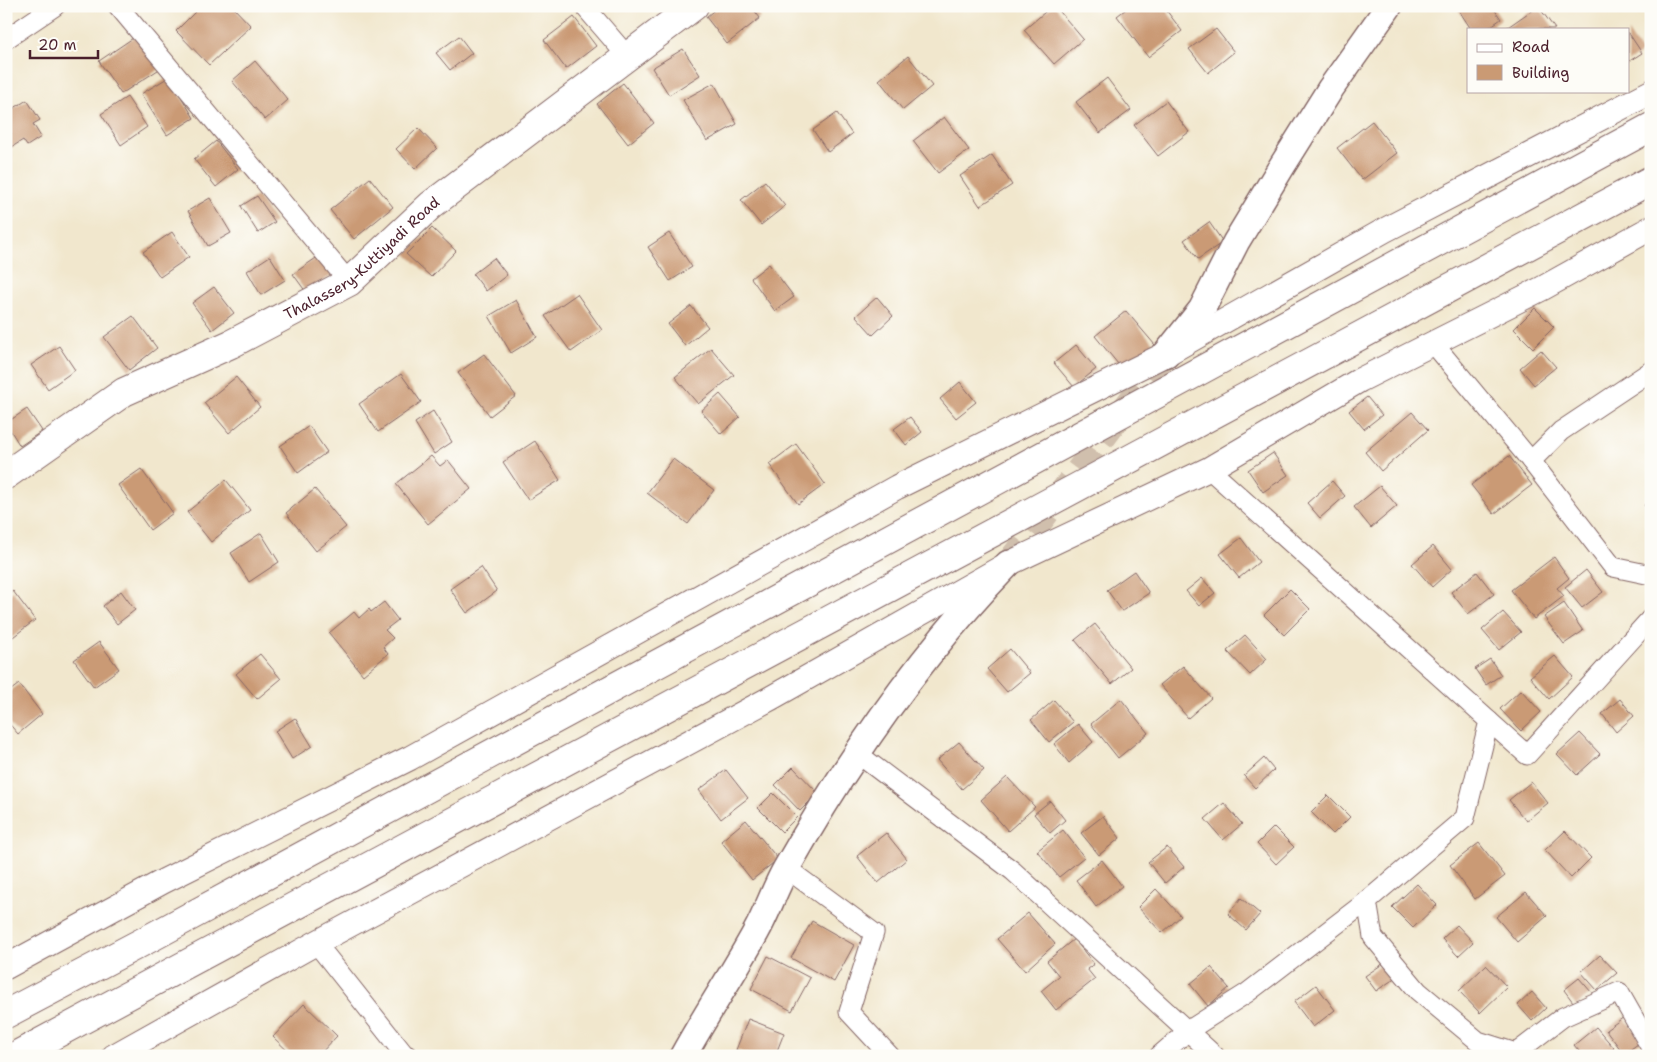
<svg xmlns="http://www.w3.org/2000/svg" width="1657" height="1062" font-family="'Shantell Sans',sans-serif">
<style>
.building{fill:#ca9a74}
.lines{fill:none;stroke-linecap:round;stroke-linejoin:round}
.secondary-tunnel{stroke:#d0bfad;stroke-width:26;stroke-dasharray:26 13;stroke-linecap:butt}
.minor-casing{stroke:#846564;stroke-width:21}
.tertiary-casing{stroke:#846564;stroke-width:26}
.secondary-casing{stroke:#846564;stroke-width:29}
.primary-casing{stroke:#846564;stroke-width:30}
.trunk-casing{stroke:#846564;stroke-width:30}
.minor{stroke:#fff;stroke-width:19}
.tertiary{stroke:#fff;stroke-width:24}
.secondary{stroke:#fff;stroke-width:26}
.primary{stroke:#fff;stroke-width:28}
.trunk{stroke:#fff;stroke-width:28}
.labels{text-anchor:middle;stroke-width:4;stroke-linejoin:round;paint-order:stroke}
.street-label{font-size:15px;fill:#4a1f2b;stroke:#fdfcf7}
</style>
<rect width="100%" height="100%" fill="#fdfcf7"/>
<filter id="ink" filterUnits="userSpaceOnUse"><feTurbulence type="fractalNoise" baseFrequency=".02" numOctaves="2"/><feDisplacementMap in="SourceGraphic" scale="10" xChannelSelector="R" yChannelSelector="G"/><feConvolveMatrix kernelMatrix="1 2 1 2 8 2 1 2 1" color-interpolation-filters="sRGB"/></filter>
<filter id="wash" filterUnits="userSpaceOnUse"><feTurbulence type="fractalNoise" baseFrequency=".0096" numOctaves="4" result="noise"/><feDisplacementMap in="SourceGraphic" scale="20" xChannelSelector="R" yChannelSelector="G"/><feGaussianBlur stdDeviation="1.12" result="paint"/><feColorMatrix in="noise" values="0 0 0 0 0 0 0 0 0 0 0 0 0 0 0 0 0 1.4 0 .05"/><feComposite in="paint" operator="in"/></filter>
<g filter="url(#wash)">
<rect width="100%" height="100%" fill="#f1e7cd"/>
<g id="blocks">
<!-- building -->
<g class="building">
<polygon points="201,6 232,6 251,26 209,65 176,31"/>
<polygon points="719,6 751,6 760,18 727,44 706,17"/>
<polygon points="1052,6 1055,6 1083,39 1054,64 1024,30"/>
<polygon points="1130,6 1163,6 1182,31 1148,57 1117,16"/>
<polygon points="1456,6 1492,6 1501,19 1487,29 1471,29"/>
<polygon points="1538,6 1555,29 1505,29"/>
<polygon points="574,17 596,46 566,69 544,40"/>
<polygon points="1216,29 1234,52 1208,73 1189,49"/>
<polygon points="1628,32 1642,53 1628,62"/>
<polygon points="139,34 161,68 121,94 99,61"/>
<polygon points="459,36 472,53 450,70 436,53"/>
<polygon points="683,49 700,75 669,95 652,68"/>
<polygon points="908,56 932,86 903,110 879,80"/>
<polygon points="255,61 288,100 265,120 232,81"/>
<polygon points="169,77 194,118 167,135 141,94"/>
<polygon points="1107,78 1131,110 1100,133 1076,102"/>
<polygon points="623,83 654,123 628,144 597,104"/>
<polygon points="714,83 737,124 707,141 683,100"/>
<polygon points="127,97 147,127 121,145 101,114"/>
<polygon points="27,100 40,120 33,124 41,137 27,146 23,140 7,150 6,137 11,134 6,126 6,104 11,110"/>
<polygon points="1166,101 1189,132 1158,156 1134,125"/>
<polygon points="837,113 852,134 828,152 813,130"/>
<polygon points="944,117 969,150 938,173 913,141"/>
<polygon points="1372,121 1397,153 1362,180 1337,148"/>
<polygon points="418,128 437,148 415,169 396,149"/>
<polygon points="216,141 238,169 216,187 194,159"/>
<polygon points="992,155 1012,185 980,206 960,176"/>
<polygon points="370,178 393,207 354,239 330,210"/>
<polygon points="765,181 785,206 761,225 741,200"/>
<polygon points="257,196 275,222 258,233 241,206"/>
<polygon points="210,198 231,233 208,246 188,211"/>
<polygon points="1209,222 1223,242 1198,259 1184,240"/>
<polygon points="432,228 456,251 431,277 406,254"/>
<polygon points="172,232 189,257 160,277 143,252"/>
<polygon points="669,233 692,267 670,281 648,247"/>
<polygon points="270,256 285,280 261,295 247,271"/>
<polygon points="319,256 332,275 306,292 293,274"/>
<polygon points="494,258 507,275 486,291 473,274"/>
<polygon points="769,264 794,297 775,311 751,278"/>
<polygon points="214,287 234,313 212,330 192,303"/>
<polygon points="577,294 602,330 571,352 545,316"/>
<polygon points="877,297 893,316 873,335 856,316"/>
<polygon points="516,300 537,337 511,353 489,316"/>
<polygon points="691,306 708,327 685,346 668,324"/>
<polygon points="1535,308 1554,327 1533,348 1514,329"/>
<polygon points="1126,311 1155,345 1123,370 1095,336"/>
<polygon points="133,316 157,348 129,370 104,337"/>
<polygon points="1076,345 1096,369 1074,387 1054,363"/>
<polygon points="59,346 75,370 48,389 31,365"/>
<polygon points="711,348 734,375 698,404 675,377"/>
<polygon points="1541,350 1556,367 1534,385 1520,368"/>
<polygon points="484,354 516,396 490,416 458,373"/>
<polygon points="401,374 421,402 378,432 359,404"/>
<polygon points="236,377 260,407 229,433 204,403"/>
<polygon points="960,382 976,402 956,418 940,399"/>
<polygon points="720,394 740,417 721,434 701,411"/>
<polygon points="1367,397 1382,415 1364,429 1349,411"/>
<polygon points="27,409 42,431 20,446 6,423"/>
<polygon points="433,411 452,442 434,454 415,423"/>
<polygon points="1412,412 1428,430 1381,471 1365,452"/>
<polygon points="910,417 922,432 906,445 894,429"/>
<polygon points="309,426 327,452 298,473 280,446"/>
<polygon points="535,441 560,480 528,500 503,462"/>
<polygon points="796,444 825,484 798,504 769,464"/>
<polygon points="1273,453 1288,475 1263,492 1248,470"/>
<polygon points="431,456 440,466 448,460 471,489 428,524 396,484"/>
<polygon points="1509,456 1532,485 1494,514 1471,485"/>
<polygon points="673,459 714,490 688,524 647,493"/>
<polygon points="141,469 173,513 150,530 118,485"/>
<polygon points="226,480 250,510 211,542 187,512"/>
<polygon points="1332,481 1345,496 1320,518 1307,503"/>
<polygon points="1380,486 1397,506 1371,528 1354,507"/>
<polygon points="315,489 346,527 316,551 286,513"/>
<polygon points="1651,500 1651,514 1644,505"/>
<polygon points="261,533 279,562 249,582 231,553"/>
<polygon points="1241,538 1259,562 1239,578 1220,554"/>
<polygon points="1433,546 1452,569 1432,587 1412,564"/>
<polygon points="1554,557 1569,578 1557,588 1564,596 1534,619 1511,590"/>
<polygon points="481,567 497,591 467,613 450,589"/>
<polygon points="1586,570 1603,592 1582,608 1565,587"/>
<polygon points="1134,571 1149,593 1122,611 1107,590"/>
<polygon points="1477,572 1494,594 1468,614 1451,592"/>
<polygon points="1202,578 1215,593 1199,606 1186,591"/>
<polygon points="1290,589 1310,609 1284,635 1264,615"/>
<polygon points="13,591 35,620 9,640 6,636 6,597"/>
<polygon points="121,591 135,610 117,624 103,606"/>
<polygon points="384,602 398,620 385,630 393,638 383,647 388,654 363,675 329,633 354,612 359,618 369,609 371,612"/>
<polygon points="1564,603 1583,631 1564,644 1544,617"/>
<polygon points="1503,612 1521,632 1499,650 1482,630"/>
<polygon points="1095,624 1131,668 1112,684 1075,640"/>
<polygon points="1245,635 1267,659 1250,675 1227,651"/>
<polygon points="99,642 119,669 94,687 74,660"/>
<polygon points="1010,649 1030,673 1007,692 987,669"/>
<polygon points="260,654 281,679 257,699 236,674"/>
<polygon points="1555,656 1573,677 1549,699 1530,677"/>
<polygon points="1490,659 1501,675 1486,685 1475,669"/>
<polygon points="1183,666 1211,698 1188,718 1160,685"/>
<polygon points="19,684 42,714 18,734 6,720 6,694"/>
<polygon points="1521,690 1541,712 1521,731 1500,709"/>
<polygon points="1121,699 1148,733 1118,758 1091,724"/>
<polygon points="1620,699 1634,716 1616,732 1602,714"/>
<polygon points="1054,700 1073,722 1049,742 1031,720"/>
<polygon points="295,718 312,746 292,759 275,731"/>
<polygon points="1078,724 1093,742 1069,763 1054,744"/>
<polygon points="1580,733 1600,754 1577,775 1557,754"/>
<polygon points="959,742 984,770 962,789 937,760"/>
<polygon points="1264,758 1274,770 1255,788 1244,776"/>
<polygon points="793,767 818,793 800,811 775,785"/>
<polygon points="726,770 748,798 721,819 699,790"/>
<polygon points="1007,777 1035,807 1008,831 981,800"/>
<polygon points="1531,782 1548,803 1526,821 1509,800"/>
<polygon points="773,793 797,817 782,832 758,808"/>
<polygon points="1328,795 1350,817 1333,834 1311,812"/>
<polygon points="1050,801 1065,820 1050,833 1034,814"/>
<polygon points="1224,803 1242,824 1223,840 1205,819"/>
<polygon points="1103,816 1120,838 1099,855 1081,833"/>
<polygon points="746,820 778,859 752,880 721,841"/>
<polygon points="1274,827 1294,847 1276,864 1257,844"/>
<polygon points="1063,830 1084,857 1059,877 1037,851"/>
<polygon points="1565,831 1591,858 1571,878 1545,850"/>
<polygon points="886,833 907,859 878,883 857,856"/>
<polygon points="1479,843 1505,876 1475,899 1450,865"/>
<polygon points="1167,847 1184,867 1165,883 1148,862"/>
<polygon points="1102,860 1122,886 1096,907 1076,880"/>
<polygon points="1417,884 1437,905 1413,928 1392,907"/>
<polygon points="1156,889 1181,916 1162,933 1138,907"/>
<polygon points="1526,892 1547,916 1517,942 1496,917"/>
<polygon points="1241,898 1260,914 1246,930 1228,914"/>
<polygon points="1028,913 1055,944 1025,971 997,939"/>
<polygon points="812,921 854,945 834,982 791,958"/>
<polygon points="1457,925 1473,942 1458,956 1442,939"/>
<polygon points="1074,939 1094,964 1087,969 1095,979 1056,1010 1041,991 1059,976 1047,961"/>
<polygon points="1600,955 1617,973 1597,990 1581,972"/>
<polygon points="768,956 810,978 792,1011 751,989"/>
<polygon points="1387,961 1397,977 1376,991 1365,976"/>
<polygon points="1486,965 1507,987 1480,1013 1459,991"/>
<polygon points="1211,967 1229,988 1208,1006 1190,984"/>
<polygon points="1579,978 1592,993 1576,1006 1564,990"/>
<polygon points="1316,985 1335,1010 1313,1027 1294,1002"/>
<polygon points="1532,992 1546,1008 1532,1021 1518,1005"/>
<polygon points="304,1004 337,1036 318,1056 293,1056 273,1037"/>
<polygon points="1624,1017 1642,1041 1624,1054 1606,1030"/>
<polygon points="748,1019 784,1033 775,1056 753,1056 736,1050"/>
<polygon points="1596,1027 1614,1048 1605,1056 1583,1056 1574,1045"/>
</g>
</g>
</g>
<g filter="url(#ink)">
<use href="#blocks" fill-opacity="0" stroke="#846564" stroke-width="1"/>
<g class="lines">
<!-- secondary-tunnel -->
<polyline class="secondary-tunnel" points="1008,564 1166,354"/>
<!-- minor casing -->
<g class="minor-casing">
<g id="minor">
<polyline points="118,6 349,282"/>
<polyline points="584,6 627,56"/>
<polyline points="6,39 55,6"/>
<polyline points="1433,343 1531,461 1613,567 1651,575"/>
<polyline points="1531,461 1561,431 1651,371"/>
<polyline points="1489,721 1527,755 1651,618"/>
<polyline points="858,754 1013,871 1215,1056"/>
<polyline points="786,868 874,933 849,1012 890,1056"/>
<polyline points="1367,901 1373,937 1418,991 1478,1041 1516,1053 1563,1017 1619,992 1651,1048"/>
<polyline points="316,943 404,1054 408,1056"/>
<polyline points="1159,1056 1189,1030 1247,993 1367,901 1465,818 1489,721 1209,469"/>
</g>
</g>
<!-- tertiary casing -->
<g class="tertiary-casing">
<g id="tertiary">
<polyline points="6,967 164,881 410,758 897,487 1166,354 1385,230 1651,92"/>
<polyline points="114,1056 316,943 771,698 1008,564 1209,469 1360,380 1543,288 1651,228"/>
</g>
</g>
<!-- secondary casing -->
<g class="secondary-casing">
<g id="secondary">
<polyline points="1166,354 1202,309 1236,242 1282,166 1331,88 1389,6"/>
<path d="M683,1056C706,1014 733,974 756,932C768,911 775,887 787,867C849,758 921,654 1008,564"/>
</g>
</g>
<!-- primary casing -->
<g class="primary-casing">
<g id="primary">
<path id="s1" d="M6,475L124,392L231,344L349,282L431,205L694,6"/>
</g>
</g>
<!-- trunk casing -->
<g class="trunk-casing">
<g id="trunk">
<polyline points="6,1014 152,937 1651,127"/>
<polyline points="15,1056 1651,180"/>
</g>
</g>
<!-- minor -->
<use href="#minor" class="minor"/>
<!-- tertiary -->
<use href="#tertiary" class="tertiary"/>
<!-- secondary -->
<use href="#secondary" class="secondary"/>
<!-- primary -->
<use href="#primary" class="primary"/>
<!-- trunk -->
<use href="#trunk" class="trunk"/>
</g>
</g>
<g class="labels">
<!-- street labels -->
<g class="street-label">
<text dy="5" stroke="none"><textPath href="#s1" startOffset="419">Thalassery-Kuttiyadi Road</textPath></text>
</g>
</g>
<!-- margin -->
<rect width="1657" height="1062" fill="none" stroke="#fdfcf7" stroke-width="25"/>
<!-- legend -->
<rect x="1467" y="28" width="162" height="65" fill="#fdfcf7" stroke="#b5a4a5"/>
<rect x="1477" y="44" width="25" height="8" fill="#ffffff" stroke="#b5a4a5"/>
<text x="1512" y="52" font-size="15" fill="#4a1f2b">Road</text>
<rect x="1477" y="65" width="25" height="15" fill="#ca9a74" stroke="#b5a4a5"/>
<text x="1512" y="78" font-size="15" fill="#4a1f2b">Building</text>
<!-- scale -->
<path d="M30 50v8h68v-8" fill="none" stroke="#4a1f2b" stroke-width="2.5"/>
<text x="38" y="50" font-size="15" fill="#4a1f2b" stroke="#fdfcf7" stroke-width="4" paint-order="stroke">20 m</text>
</svg>
